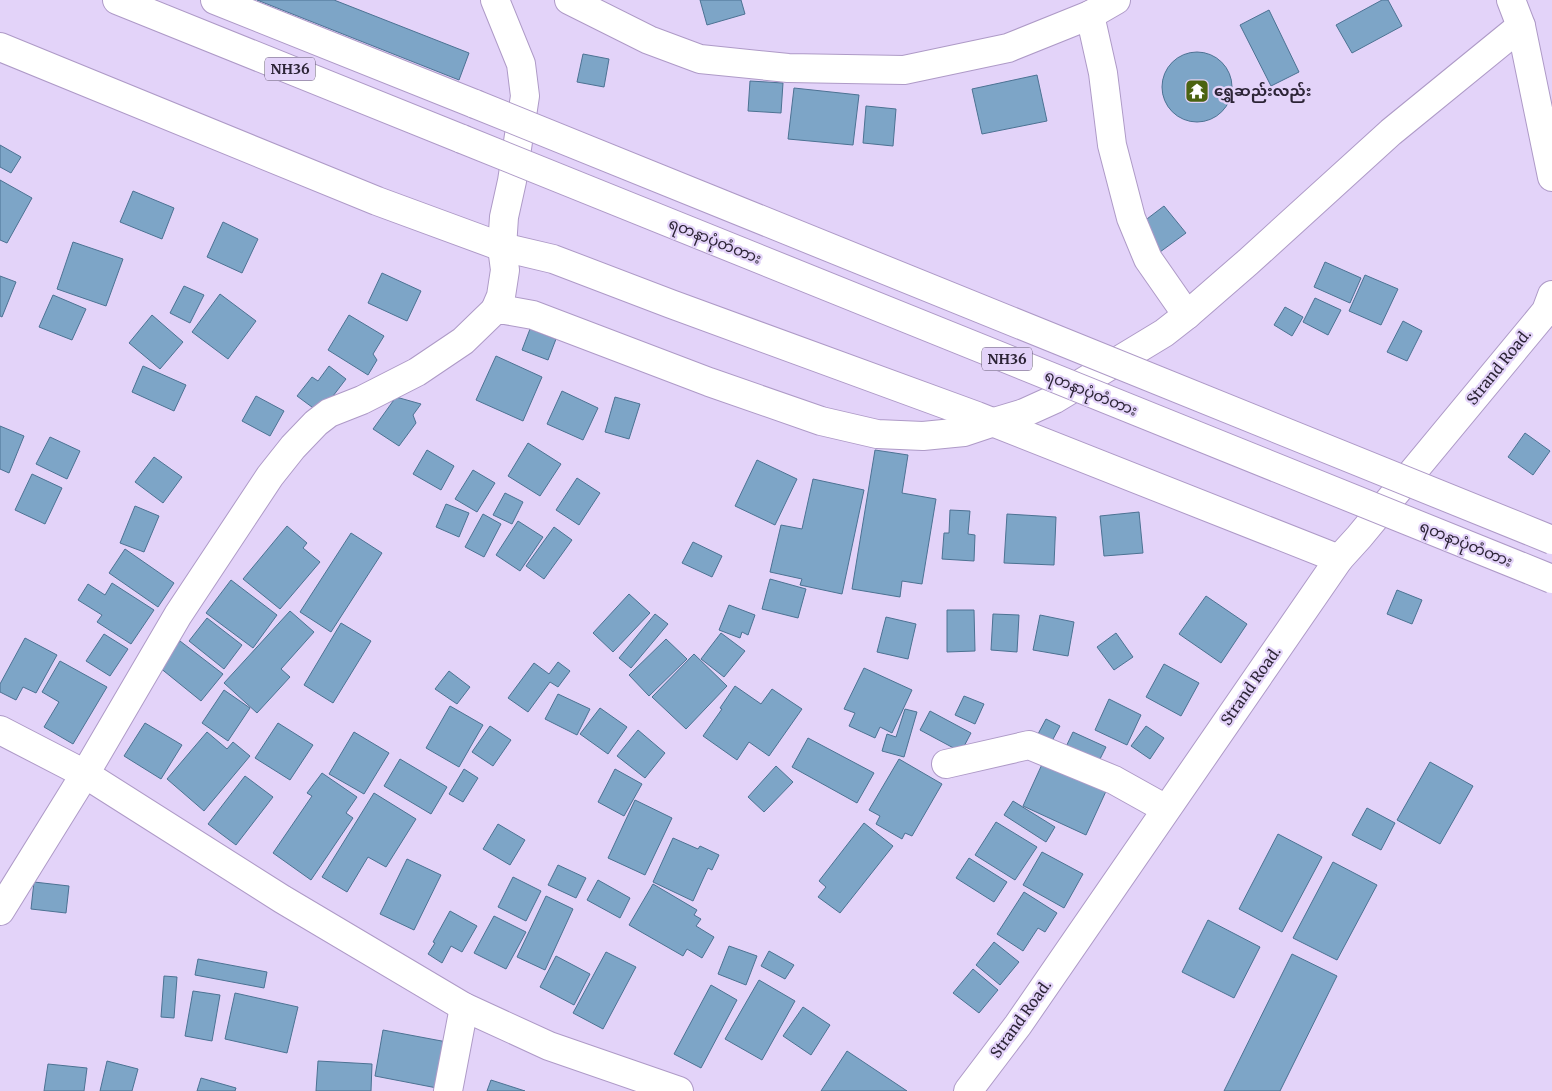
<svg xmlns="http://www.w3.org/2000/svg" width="1552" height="1091" font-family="Merriweather,'Noto Sans Myanmar',serif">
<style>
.building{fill:#7da5c7;stroke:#4c7293}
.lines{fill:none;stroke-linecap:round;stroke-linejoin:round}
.minor-casing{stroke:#ae9ac7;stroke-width:30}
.trunk-casing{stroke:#ae9ac7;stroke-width:30}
.minor{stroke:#fff;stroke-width:28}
.trunk{stroke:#fff;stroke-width:28}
.trunk-bridge-casing{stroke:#ae9ac7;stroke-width:30;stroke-linecap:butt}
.trunk-bridge{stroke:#fff;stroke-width:28}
.labels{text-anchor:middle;stroke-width:4.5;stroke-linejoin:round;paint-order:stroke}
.shield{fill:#e3d3f9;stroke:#635870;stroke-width:1}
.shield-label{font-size:14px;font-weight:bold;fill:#2c2436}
.poi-label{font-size:15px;font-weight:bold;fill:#2c2436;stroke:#e3d3f9;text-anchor:start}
.street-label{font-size:15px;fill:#2c2436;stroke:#e3d3f9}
</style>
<rect width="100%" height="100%" fill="#e3d3f9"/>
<!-- building -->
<g class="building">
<polygon points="257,0 334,0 469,53 459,80"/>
<polygon points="700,0 741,0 745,14 707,25"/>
<polygon points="1382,0 1388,0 1402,26 1352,53 1336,25"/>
<polygon points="1269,10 1299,72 1271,86 1240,25"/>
<circle cx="1197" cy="87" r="35"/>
<polygon points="583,54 609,59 604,87 577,82"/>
<polygon points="1037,75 1047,121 982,134 972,89"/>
<polygon points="750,81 783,83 781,113 748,111"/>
<polygon points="794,88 859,95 853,145 788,139"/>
<polygon points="866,106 896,109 893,146 863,143"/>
<polygon points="0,145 21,157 11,173 0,167"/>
<polygon points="0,180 32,198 7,243 0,240"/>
<polygon points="133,191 174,208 162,239 120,222"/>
<polygon points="1164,206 1186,233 1160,252 1139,225"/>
<polygon points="223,222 258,239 242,273 207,257"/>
<polygon points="73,242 123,259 106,306 57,289"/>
<polygon points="1325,262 1361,278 1350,303 1314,287"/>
<polygon points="382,273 421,291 407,321 368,303"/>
<polygon points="1365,275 1398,289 1381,325 1349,311"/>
<polygon points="0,276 16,282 2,317 0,316"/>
<polygon points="184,286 204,295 190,323 170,313"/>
<polygon points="220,294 256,321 228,359 192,332"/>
<polygon points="53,295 86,309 72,340 39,327"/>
<polygon points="1315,298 1341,310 1328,335 1303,322"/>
<polygon points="1285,307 1303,317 1292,336 1274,325"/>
<polygon points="152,315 183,342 160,369 129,343"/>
<polygon points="349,315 384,336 373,354 377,360 368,375 328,350"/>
<polygon points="1403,321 1422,331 1407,361 1387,352"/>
<polygon points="530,329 556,339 548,360 522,350"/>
<polygon points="496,356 542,377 523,421 476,400"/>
<polygon points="143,366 186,385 174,411 132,392"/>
<polygon points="329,366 346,379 320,413 297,396 312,377 318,381"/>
<polygon points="562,391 598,408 583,440 547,424"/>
<polygon points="256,396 284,411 270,436 242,421"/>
<polygon points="396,397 421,404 413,415 416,423 399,446 373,429"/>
<polygon points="615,397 640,404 629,439 605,432"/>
<polygon points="0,426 24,436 9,473 0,469"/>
<polygon points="1525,433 1550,451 1533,475 1508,457"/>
<polygon points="50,437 80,451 67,479 36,464"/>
<polygon points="528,443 561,464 540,496 508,476"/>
<polygon points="427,450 454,466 441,490 413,474"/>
<polygon points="875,450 908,455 902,493 936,499 922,584 902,581 900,597 852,589"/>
<polygon points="154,457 182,477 163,503 135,482"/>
<polygon points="757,460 797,479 775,525 735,506"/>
<polygon points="473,470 495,483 477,512 455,499"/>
<polygon points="32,474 62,488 45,524 15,510"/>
<polygon points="577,478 600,493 579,525 556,510"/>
<polygon points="813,479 864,490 842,594 800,585 802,579 770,572 781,525 802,529"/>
<polygon points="505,493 523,502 512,524 493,515"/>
<polygon points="446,504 469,513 459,537 436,527"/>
<polygon points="135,506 159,516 144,552 120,543"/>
<polygon points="950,510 970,511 968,534 975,535 974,561 942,559 944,533 949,533"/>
<polygon points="1139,512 1143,553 1104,556 1100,516"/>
<polygon points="483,514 501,524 484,557 465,547"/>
<polygon points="1007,514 1056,517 1054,565 1004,563"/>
<polygon points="518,521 543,537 520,571 496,555"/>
<polygon points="287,526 307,543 303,548 320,562 280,609 243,579"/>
<polygon points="554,527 572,540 544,579 526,566"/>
<polygon points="351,533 382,553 331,632 300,612"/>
<polygon points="693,542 722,556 712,577 682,563"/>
<polygon points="125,549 174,583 158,607 109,573"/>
<polygon points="770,579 806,589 798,618 762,609"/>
<polygon points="231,580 277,615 253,648 206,613"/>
<polygon points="112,583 154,610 131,644 97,622 102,615 78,600 88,584 105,595"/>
<polygon points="1397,590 1422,600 1412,624 1387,614"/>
<polygon points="629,594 650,613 613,652 593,633"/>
<polygon points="1206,596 1247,624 1221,663 1179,634"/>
<polygon points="729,605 755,615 748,635 742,632 740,638 719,630"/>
<polygon points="947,610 974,610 975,651 947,652"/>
<polygon points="290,611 314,632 281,669 290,677 257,713 224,683"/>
<polygon points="655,614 668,624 631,668 619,658"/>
<polygon points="993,614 1019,615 1017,652 991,650"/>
<polygon points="1040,615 1074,622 1068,656 1033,650"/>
<polygon points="886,617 916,624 908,659 877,652"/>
<polygon points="207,618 242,645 224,669 189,641"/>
<polygon points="341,623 371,641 333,703 304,685"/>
<polygon points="721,633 745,651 724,677 701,659"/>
<polygon points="1116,633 1133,657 1114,670 1097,647"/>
<polygon points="104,634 128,649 110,676 86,661"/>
<polygon points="25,638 57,655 36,693 23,687 16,700 0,692 0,684"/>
<polygon points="666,639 687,659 649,696 629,675"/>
<polygon points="180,641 223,674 201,701 159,667"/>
<polygon points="694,654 727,686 686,729 652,697"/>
<polygon points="60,661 107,687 73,744 44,727 59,702 42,692"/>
<polygon points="558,662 570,671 558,687 550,682 528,712 508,698 534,663 549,674"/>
<polygon points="1164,664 1199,683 1181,716 1146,697"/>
<polygon points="864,668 912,690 892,733 880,727 875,738 849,726 855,713 844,709"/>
<polygon points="449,671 470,687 457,704 435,689"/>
<polygon points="735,686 761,704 772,689 802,709 769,756 749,742 737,760 703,736 722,709 720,708"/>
<polygon points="224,690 250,708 228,741 202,723"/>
<polygon points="558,694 590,709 577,735 545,719"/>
<polygon points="964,696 984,704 975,724 955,715"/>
<polygon points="1109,699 1141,715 1127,745 1095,730"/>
<polygon points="450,706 483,725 459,767 426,748"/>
<polygon points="600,708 627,727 608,754 580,734"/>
<polygon points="905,709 917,712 904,757 882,751 887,734 896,737"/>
<polygon points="930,711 971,733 961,752 920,730"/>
<polygon points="1046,719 1060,726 1052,741 1038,734"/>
<polygon points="145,723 182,745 161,779 124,756"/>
<polygon points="278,723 313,745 290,780 255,758"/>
<polygon points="490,726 511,740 493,766 472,752"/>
<polygon points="1146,726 1164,738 1150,759 1131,746"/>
<polygon points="638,730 665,753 645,778 617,756"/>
<polygon points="207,732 227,749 233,742 250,756 204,811 167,779"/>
<polygon points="354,732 389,753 364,794 329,774"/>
<polygon points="1073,732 1106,747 1096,767 1064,751"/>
<polygon points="808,738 874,773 857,803 792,767"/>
<polygon points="400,759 447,787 431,814 384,786"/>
<polygon points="899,759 942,784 912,836 905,833 902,839 876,824 880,816 869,810"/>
<polygon points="1044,760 1107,789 1086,835 1023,806"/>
<polygon points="1430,762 1473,786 1440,844 1397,820"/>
<polygon points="776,766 793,782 764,812 748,797"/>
<polygon points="464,769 478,778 463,802 449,794"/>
<polygon points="615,769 642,784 624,816 598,802"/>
<polygon points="322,773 357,797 346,813 353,818 311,880 273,853 312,796 307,793"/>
<polygon points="245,776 273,797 236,845 208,824"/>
<polygon points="374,793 416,819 386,867 368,857 347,892 322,877"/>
<polygon points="635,800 672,818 645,875 608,858"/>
<polygon points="1013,801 1055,827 1046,842 1004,815"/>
<polygon points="1367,808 1395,823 1381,850 1352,835"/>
<polygon points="996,822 1037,847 1015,880 975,855"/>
<polygon points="864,823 893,846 840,913 818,897 826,887 819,881"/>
<polygon points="498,824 525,840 510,865 483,849"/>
<polygon points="1278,834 1322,857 1282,932 1239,909"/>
<polygon points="673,838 698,849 700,846 719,855 712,870 708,868 693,901 653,882"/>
<polygon points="1042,852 1083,874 1064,908 1023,885"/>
<polygon points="969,858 1007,882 994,902 956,878"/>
<polygon points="407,859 441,875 414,930 380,914"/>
<polygon points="1333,862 1377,885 1337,960 1293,938"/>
<polygon points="558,865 586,878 576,898 548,885"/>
<polygon points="513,877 541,891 526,921 498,907"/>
<polygon points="598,880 630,898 620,918 587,900"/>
<polygon points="34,882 69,886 66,913 31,909"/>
<polygon points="653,884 697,910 694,915 701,919 696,926 714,937 702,958 687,949 683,956 629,925"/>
<polygon points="1024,892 1057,913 1045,932 1038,928 1023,951 997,934"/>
<polygon points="546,896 573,909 545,970 517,957"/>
<polygon points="450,911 477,926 462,952 451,946 442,963 428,954 435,943 433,942"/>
<polygon points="494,916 526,932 506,969 474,953"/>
<polygon points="1208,920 1260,947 1234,998 1182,972"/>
<polygon points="994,942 1019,962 1000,985 976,965"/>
<polygon points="729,946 757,956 746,985 718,974"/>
<polygon points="769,951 794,965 785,979 761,966"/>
<polygon points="606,952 636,967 603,1029 573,1013"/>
<polygon points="1292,954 1337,976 1280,1091 1224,1091"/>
<polygon points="556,956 590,974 574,1005 540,987"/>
<polygon points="198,959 267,972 264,988 195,975"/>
<polygon points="973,969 998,990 979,1013 953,993"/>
<polygon points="164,976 177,977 174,1018 161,1017"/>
<polygon points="759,980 795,1001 762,1060 725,1039"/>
<polygon points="711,985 737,1000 701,1068 674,1054"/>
<polygon points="193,991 220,995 212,1041 185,1036"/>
<polygon points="235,993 298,1007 287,1053 225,1039"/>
<polygon points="803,1007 830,1025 811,1055 783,1036"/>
<polygon points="383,1030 447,1042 437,1088 375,1076"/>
<polygon points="847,1051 907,1091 821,1091"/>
<polygon points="107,1061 138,1069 132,1091 100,1091"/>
<polygon points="318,1061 372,1064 371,1091 316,1091"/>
<polygon points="48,1064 87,1068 84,1091 44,1091"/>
<polygon points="201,1078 236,1088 235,1091 197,1091"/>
<polygon points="491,1080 525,1091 487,1091"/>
</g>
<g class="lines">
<!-- minor casing -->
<g class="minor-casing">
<g id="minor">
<polyline points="569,0 649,40 700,59 788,68 904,70 1008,48 1090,15 1116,0"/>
<polyline points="1511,0 1521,26 1552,177"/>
<polyline points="1090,15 1103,73 1112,145 1131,218 1148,259 1187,315"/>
<polyline points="0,47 377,201 502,247 553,259 671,304 977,416 1339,559"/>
<polyline points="495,310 501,296 505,270 502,247 504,217 512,181 525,96 521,64 495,0"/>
<polyline points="0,730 85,774 282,899 464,1007 549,1046 679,1091"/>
<polyline points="946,764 1029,745 1114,780 1166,809"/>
<polyline points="0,911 85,774 178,615 270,476 293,447 316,423 329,413 362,400 417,372 463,341 495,310 505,310 533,315 709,382 821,421 877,434 923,436 964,432 991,423 1024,413 1055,399 1164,333 1187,315 1248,262 1391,132 1521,26"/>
<polyline points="448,1091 464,1007"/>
<polyline points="968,1091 1018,1025 1339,559 1359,537 1546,311 1552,295"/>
</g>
</g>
<!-- trunk casing -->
<g class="trunk-casing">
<g id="trunk">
<polyline points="117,0 462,139"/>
<polyline points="215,0 475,104"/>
</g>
</g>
<!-- minor -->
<use href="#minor" class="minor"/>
<!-- trunk -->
<use href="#trunk" class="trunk"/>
<!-- trunk-bridge casing -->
<g class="trunk-bridge-casing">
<g id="trunk-bridge">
<polyline points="475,104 1552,540"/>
<polyline points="462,139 1552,579"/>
</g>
</g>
<!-- trunk-bridge -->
<use href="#trunk-bridge" class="trunk-bridge"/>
</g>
<!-- icons -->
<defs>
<g id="temple-square" transform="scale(1.25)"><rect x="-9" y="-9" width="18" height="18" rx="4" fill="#4b6310" stroke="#e3d3f9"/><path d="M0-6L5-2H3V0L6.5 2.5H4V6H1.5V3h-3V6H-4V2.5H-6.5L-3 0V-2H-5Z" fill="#fff"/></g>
</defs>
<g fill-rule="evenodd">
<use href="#temple-square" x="1197" y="91"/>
</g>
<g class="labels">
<!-- shield labels -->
<g class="shield">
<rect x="265" y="57.5" width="50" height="23" rx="4"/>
<rect x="982" y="347.5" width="50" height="23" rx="4"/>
</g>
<g class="shield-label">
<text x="290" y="74">NH36</text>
<text x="1007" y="364">NH36</text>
</g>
<!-- poi labels -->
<g class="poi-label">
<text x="1214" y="96">ရွှေဆည်းလည်း</text>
</g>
<!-- street labels -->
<g class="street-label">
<text transform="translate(715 241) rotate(22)" y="5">ရတနာပုံတံတား</text>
<text transform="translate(1499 367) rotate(-51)" y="5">Strand Road.</text>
<text transform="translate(1091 393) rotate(22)" y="5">ရတနာပုံတံတား</text>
<text transform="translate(1466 544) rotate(22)" y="5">ရတနာပုံတံတား</text>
<text transform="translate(1251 686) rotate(-55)" y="5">Strand Road.</text>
<text transform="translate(1021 1019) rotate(-54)" y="5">Strand Road.</text>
</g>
</g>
</svg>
